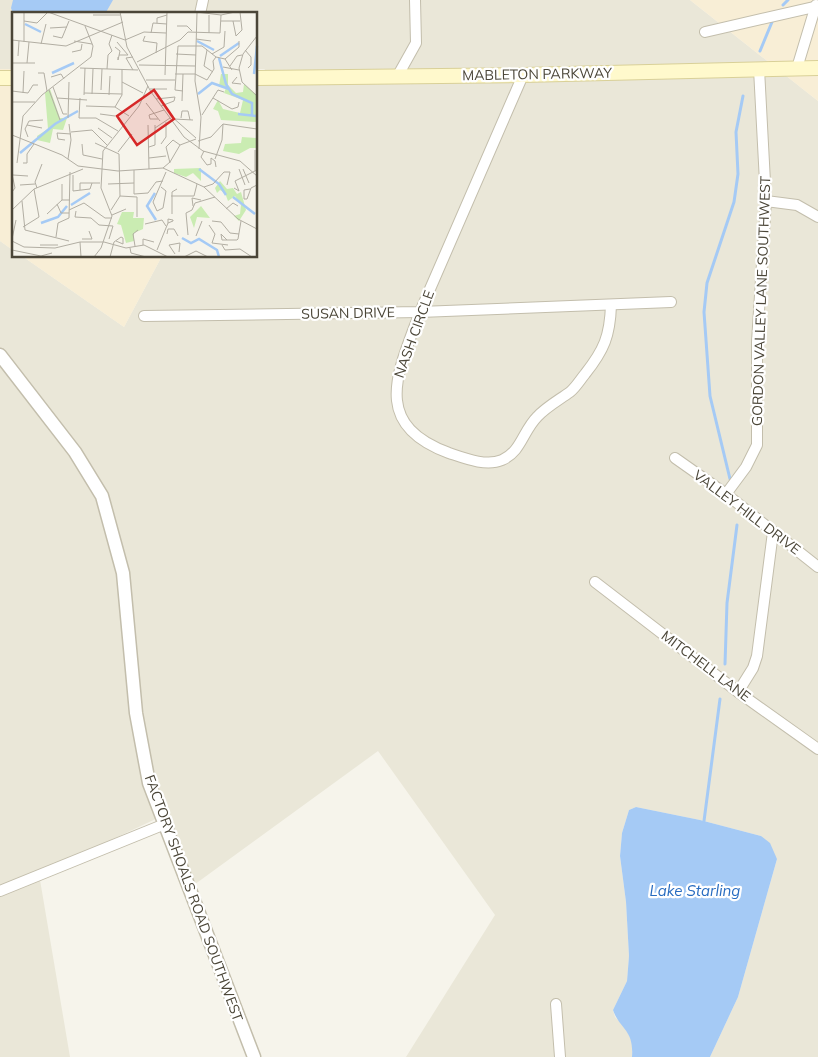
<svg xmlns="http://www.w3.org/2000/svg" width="818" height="1057" font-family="Mulish,sans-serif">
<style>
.residential{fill:#eae7d8}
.commercial{fill:#f8eed6}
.water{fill:#a5caf5}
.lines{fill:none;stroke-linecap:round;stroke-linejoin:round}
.stream{stroke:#a5caf5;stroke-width:3}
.minor-casing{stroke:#c3beac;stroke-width:12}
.tertiary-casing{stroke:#c3beac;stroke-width:15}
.secondary-casing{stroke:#d9d098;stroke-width:16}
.minor{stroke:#fff;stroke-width:10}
.tertiary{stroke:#fff;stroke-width:12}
.secondary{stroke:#fff9cc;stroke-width:14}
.labels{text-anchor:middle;stroke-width:4.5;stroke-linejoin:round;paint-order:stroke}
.street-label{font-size:14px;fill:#4b4638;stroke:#fff}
.water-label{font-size:15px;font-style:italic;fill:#286cc0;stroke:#fff}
.inset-river{fill:none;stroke:#a5caf5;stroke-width:2.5}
.inset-road{fill:none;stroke:#b2aea3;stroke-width:1}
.view{fill:#d62828;fill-opacity:0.15;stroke:#d62828;stroke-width:2.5}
.inset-edge{fill:none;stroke:#4b4638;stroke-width:2.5}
</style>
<rect width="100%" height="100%" fill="#f6f4eb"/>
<!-- residential -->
<polygon class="residential" points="0,0 690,0 818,101 818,1057 710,1057 738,997 777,859 761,836 700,820 636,807 629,810 622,833 620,856 626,902 629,956 627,981 613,1010 615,1017 625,1027 632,1042 632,1057 406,1057 495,915 378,751 187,890 162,816 39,874 70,1057 0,1057 0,241 14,251 14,256 22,256 124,327 162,256 256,256 256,85 265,69 256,69 256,14 14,14 14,69 0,69"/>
<!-- commercial -->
<g class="commercial">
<polygon points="690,0 818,0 818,101 785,75"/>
<polygon points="0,69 14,69 14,251 0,241"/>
<polygon points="22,256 162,256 124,327"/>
</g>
<!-- water -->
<g class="water">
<polygon points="13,0 113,0 105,14 14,14 14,16 11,8"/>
<path d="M636,807L700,820L761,836L770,843L777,859L738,997L710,1057H632C634,1029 620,1030 613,1010L627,981L629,956L626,902L620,856L622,833L629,810Z"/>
</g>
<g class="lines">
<!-- stream -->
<g class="stream">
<polyline points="783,5 788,0"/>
<polyline points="760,51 772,22"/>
<polyline points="730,479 710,396 704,312 707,283 734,202 738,174 736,132 743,96"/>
<polyline points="725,664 727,603 737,525"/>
<polyline points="704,821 720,699"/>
</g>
<!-- minor casing -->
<g class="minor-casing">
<g id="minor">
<polyline points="200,14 203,0"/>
<polyline points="705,32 818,6"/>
<polyline points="797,68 816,5"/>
<path d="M523,75L420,312C398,372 370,424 449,453C464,458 486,467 502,460C521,452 523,431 537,417C546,407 559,400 570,392C576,387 580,380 585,374C604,350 610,336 611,305"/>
<polyline points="397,77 416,43 415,0"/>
<polyline points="766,201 797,205 818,217"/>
<polyline points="144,316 420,312 671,302"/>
<polyline points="675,458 726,494 818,567"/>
<polyline points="726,494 746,467 757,445 757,342 766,201 759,69"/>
<polyline points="595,582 738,692 818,749"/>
<polyline points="738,692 753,668 757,656 773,532"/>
<polyline points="0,891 165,824"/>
<polyline points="556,1004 560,1057"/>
</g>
</g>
<!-- tertiary casing -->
<g class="tertiary-casing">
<polyline id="tertiary" points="0,355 75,452 102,496 123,573 136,713 149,783 254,1057"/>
</g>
<!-- secondary casing -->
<g class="secondary-casing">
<g id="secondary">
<polyline points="0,78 14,78"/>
<polyline points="256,78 523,75 818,68"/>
</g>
</g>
<!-- minor -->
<use href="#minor" class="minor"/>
<!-- tertiary -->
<use href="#tertiary" class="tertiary"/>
<!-- secondary -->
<use href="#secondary" class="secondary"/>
</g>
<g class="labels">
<!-- street labels -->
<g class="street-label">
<text transform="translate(537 74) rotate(-1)" y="5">MABLETON PARKWAY</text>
<text transform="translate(761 301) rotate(-88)" y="5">GORDON VALLEY LANE SOUTHWEST</text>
<text transform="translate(348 313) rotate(-1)" y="5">SUSAN DRIVE</text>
<text transform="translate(414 334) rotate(-70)" y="5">NASH CIRCLE</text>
<text transform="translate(747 512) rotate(37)" y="5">VALLEY HILL DRIVE</text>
<text transform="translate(706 666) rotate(37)" y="5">MITCHELL LANE</text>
<text transform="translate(194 898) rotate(70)" y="5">FACTORY SHOALS ROAD SOUTHWEST</text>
</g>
<!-- water labels -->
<g class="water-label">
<text x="695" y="896">Lake Starling</text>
</g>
</g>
<!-- overview -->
<g transform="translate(12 12)">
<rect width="245" height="245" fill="#f6f4eb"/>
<path d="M209,62H216V73L224,81L231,80L232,72L245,83V110L209,108L206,99L201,97L206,88L211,97L228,101L231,88L212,81L214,76L207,74ZM38,77L48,106H55L51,118L41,117L38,131L25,128V124L36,117L33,81ZM230,125L245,126V136H238L227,142L211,139L213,132L229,131ZM189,156V169L181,161L174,165L162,161V157ZM208,169L215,177L221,176L225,182L229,180L234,198L227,209L222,204L228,202L229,193L223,184L216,189L213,181L208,178L205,181L203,176ZM189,194L198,206L185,205L182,216L178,205ZM110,200H122L121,206H132L131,217L122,221V229L114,231L109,213L105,212Z" fill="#caecb2"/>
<path class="inset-river" d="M13,12L29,20M185,29L202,38M208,44L227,31M207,46L214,72L220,82L240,91V103M40,61L62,51M242,62L245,34M186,82L200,71L217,77M226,102L245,104M8,141L43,112L66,99M187,157L207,172L214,183M143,181L135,194L144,208M221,185L243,202M59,193L78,181M29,211L46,205L55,194M170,226L179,231L187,227L205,238L207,245"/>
<path class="inset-road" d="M36,0L113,28L132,20L154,21M108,0L115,35L139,80L172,125L191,139L228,149L245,164M184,0L209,3L223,0M185,1L183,69L189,105L187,137M81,3H108M197,3V21M12,9L25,11L36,0M209,9H228M221,9L224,24L230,18L228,0M145,11V6L155,3M165,14H175L180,19M38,16L55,15M139,21L141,11L155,12M41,24L50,26L57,9M133,24L131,29L145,31L144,41M245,24L231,42L227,56L230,70L245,84M184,27L199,29M0,28L54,34L111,10M62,29L80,32M12,30V0M105,30L116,43H107M29,32L34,12M103,35L108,39L106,48V45M195,38L192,54L201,60M233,38L239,45V53L236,56M60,40L69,38L70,32M164,42L184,43M200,42L212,35L213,19M6,44L7,29M121,45L114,46L121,58M213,47L227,35V29M125,50L168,28L176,20L208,21L209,3M0,51H23M15,51L17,30M127,53L183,54M218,54L225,44L230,43M211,55L227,58M68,56L126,58M95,57L96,43L100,39L97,32L100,23M26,61H32L35,79M163,62H183L195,68L202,57L201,49L204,45M153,63L155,0M39,65L49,62L52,67M225,65L220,71L229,72M134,68H163M110,70L131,81M41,75L51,102H55M138,77H155M37,78L48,108M89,78L90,57M0,79L16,81L21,73H26M171,79L163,78L166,34H190L204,45L213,47L220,58M11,81L12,59M72,81L110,82M80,82L81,57M72,83L73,56M97,83L98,64M45,86L75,88M68,86L67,106H84L106,119M201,86L220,97L226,95L227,90M144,87L163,85L162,89L149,94M170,89L171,62M0,90H23M134,91L148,109M74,94L103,95L117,104M103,95L110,83V57M88,102L103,104M190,103L206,78L212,80M159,104L184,126M56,106L57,70M169,106L170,99H176L178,108M146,107H138L137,103L152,98M162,107L181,108M15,113L30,116M136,113L137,157M86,116L100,126M143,116L158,106M59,120L80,118L95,133M0,123L50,143L66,154L106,159L151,156L158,150L168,133L184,127M16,125L13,117L17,109L31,108M53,128L46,127L45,121L59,122M186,129L199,125L211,112L245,117M83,131L107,142L108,184L99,198M70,132L71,143L90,147M149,132L154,125V110M137,135L143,133V113M192,139L189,145L195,153L199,152V146L203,149L204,155M106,140L120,122M137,146L154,144M56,147L59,128L57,112M203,147L210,128L211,112M5,151L11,104L30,83L79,45L81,34L73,14M11,151H15V142L22,132M158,151L154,135L161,128L168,133M151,156L192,175L226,207L245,217M227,157L233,173M231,157L237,171M243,159V138M0,162L3,176L0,180M1,163L16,164M61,163V179L78,177L80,171M96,172L122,171M8,173L23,172M149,175L154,179L151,196L145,199L141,190L154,160M192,175L201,172L212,160H218L215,173M25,176L23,170L30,152M222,176L227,179L223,169L245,158M68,178V171H88M122,182L136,181L144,170L151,169M122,182V158M108,184L125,185V205M159,184H182L185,172M235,187L239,176L245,173M235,187H232V178L238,177M50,188V172M10,189L13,218L57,229M45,192L49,201H57M181,194L180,186L189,188M214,197L221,191L226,194M0,198L22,177L71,157M57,198L72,191L93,206H100M64,199L63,205L79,206L87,213L101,214L97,227M35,202L50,188H58M160,202V180L165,177M100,203L114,197M156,207L161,208V209L156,211ZM200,209L209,210L218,221L227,222M133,212L150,208L154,214M197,213L203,222L200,231L216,233M11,215L27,205L22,177M155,222L156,217H162L166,224M176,223L174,201L180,198L183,191L203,185M184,224L190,209M44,225L46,211L57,206L58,160M0,227L4,208M70,227H80L77,219M215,228L209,222L210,228H225L226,227L229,209M0,229L12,235L43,236L68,230H92L114,236L132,233L156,245M68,230L69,245M28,233H46M131,233V227L142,230M210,233L213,238L228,237L240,245M123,234L121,222L126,218M118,236L119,241L134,245M0,238L29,244L40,241M145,238L156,211M163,242L157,233L168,231L167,240M82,245L89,236L100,204L89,176L91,139L127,94L136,74M98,245L102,230L109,225L111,226V232L104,229M172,245L184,239L196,245"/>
<path class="view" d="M142,78L162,107L125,133L105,104Z"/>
<rect width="245" height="245" class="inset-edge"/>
</g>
</svg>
